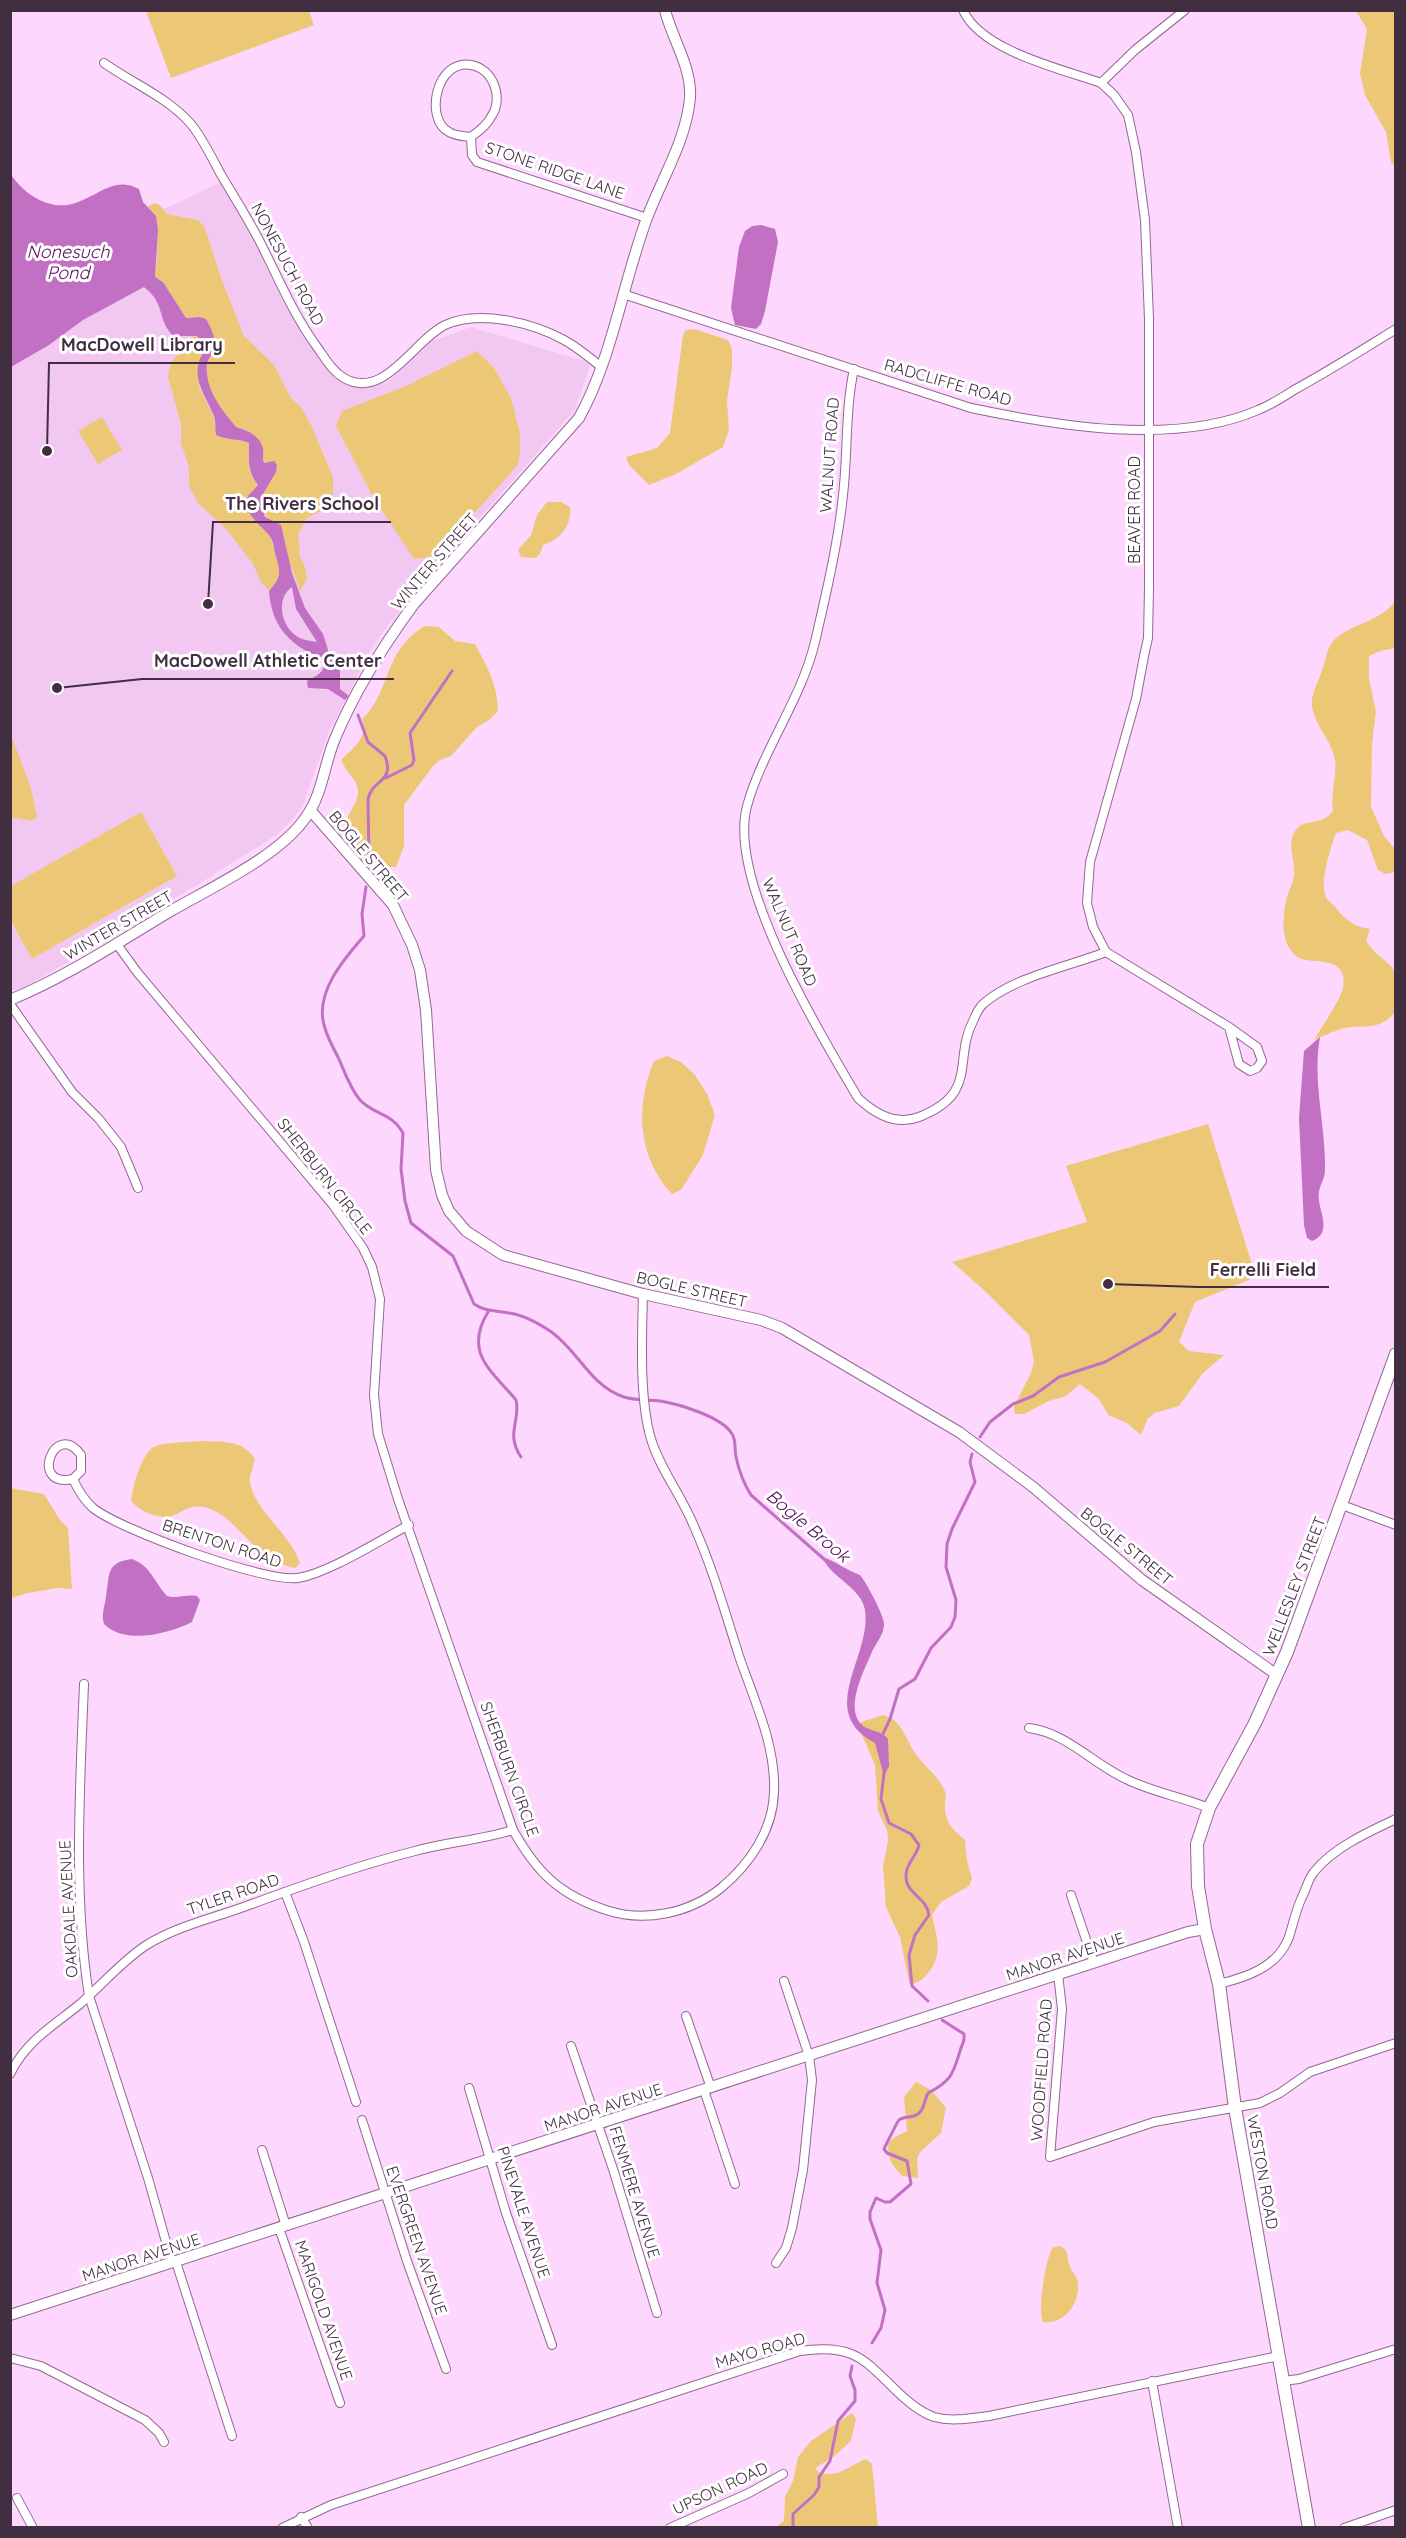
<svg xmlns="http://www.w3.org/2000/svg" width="1406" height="2538" font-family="Quicksand,sans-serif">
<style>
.built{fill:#f2c8f2}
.green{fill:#ecc876}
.water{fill:#c170c4;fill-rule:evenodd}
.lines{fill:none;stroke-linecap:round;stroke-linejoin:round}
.stream{stroke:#c170c4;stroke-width:3}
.minor-casing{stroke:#926793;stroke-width:10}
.tertiary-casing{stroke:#926793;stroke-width:12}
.secondary-casing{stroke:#926793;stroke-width:14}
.minor{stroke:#fff;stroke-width:8}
.tertiary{stroke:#fff;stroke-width:10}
.secondary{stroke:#fff;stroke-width:12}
.labels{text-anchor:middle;stroke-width:6;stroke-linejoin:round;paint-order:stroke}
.street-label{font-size:16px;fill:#412e41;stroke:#fff}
.water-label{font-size:18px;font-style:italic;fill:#57095b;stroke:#fff}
.leader{fill:none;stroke:#412e41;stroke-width:2}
.callout-dot{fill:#412e41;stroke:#fff;stroke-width:2}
.callout-label{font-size:18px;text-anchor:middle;font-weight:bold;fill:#412e41;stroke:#fff;stroke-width:6;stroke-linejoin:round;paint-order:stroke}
</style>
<rect width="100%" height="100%" fill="#fed7fe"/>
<!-- built -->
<polygon class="built" points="223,181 303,332 315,352 341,380 363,388 387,383 432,341 471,327 591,363 575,410 426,579 385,629 369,653 329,732 303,805 294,818 278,834 202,882 24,988 11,991 11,367 49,345 83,320 144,286 158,212"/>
<!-- green -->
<g class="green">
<polygon points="146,11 309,11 314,25 171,78"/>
<polygon points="1356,11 1395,11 1395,165 1391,163 1386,132 1365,95 1360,74 1367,29"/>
<path d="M156,203L161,206L167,214L198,220L205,228L221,278L244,336L274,365L291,398L301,407L311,425L333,477V494L321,511L307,518L298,534L300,557L305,567L307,578L300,592C294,571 284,554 283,532C270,521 263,516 259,499L271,480L268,464L264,463L263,453L247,430L236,427C222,411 194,377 212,355L199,317L186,318L163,282L155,277C158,255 161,224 148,206Z"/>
<polygon points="694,329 728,340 732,349 732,367 727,401 729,430 723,447 676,474 649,485 629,465 626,457 657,448 670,433 683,335 686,330"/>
<path d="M197,336L202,342L203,353L199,387L214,417L216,435L249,443C249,459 246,471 258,485L246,499L250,514L270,536L280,564V571L275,584L269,591L261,582L253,564L227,530L198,503L189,486V467L181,443V424L168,377L170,365L175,357L184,352L191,337Z"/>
<polygon points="477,351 494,368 511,398 520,434 520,454 518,465 436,556 414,559 372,495 336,426 342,411 406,386"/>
<polygon points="102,417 122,450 98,464 78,431"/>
<path d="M547,502H561L570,507C572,525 561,539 543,545L541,552L536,558L521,557L518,550L531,535L537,515Z"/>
<path d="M1395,601V648L1380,651L1369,656V678L1376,712L1372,744L1371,807L1384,836L1395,849V872L1385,874L1378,870L1367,840L1348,830L1336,833C1331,847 1319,883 1326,897C1328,901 1333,904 1336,908C1345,920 1355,927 1370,929L1366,941C1373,952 1381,957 1390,965C1400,975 1395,998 1395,1012C1378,1033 1363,1023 1341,1029C1334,1031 1321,1037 1314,1040C1321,1028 1341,999 1343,988C1349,953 1311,966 1297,957C1292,953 1286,944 1285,938C1282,927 1284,908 1287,897C1289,890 1293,883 1294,875C1296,860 1286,845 1295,831C1304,817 1324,827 1333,810C1330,793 1337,777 1335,760C1332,739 1310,722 1312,700C1313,690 1319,680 1322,670C1326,660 1327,647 1334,640C1352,623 1382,621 1395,601Z"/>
<path d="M424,626L439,627L455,641L475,644C487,666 498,686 498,711L489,720L477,727L451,756L440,760L433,766L404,805V846L396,867C372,868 362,865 352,842C350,837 346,829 346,823C347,813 358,804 358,792C359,781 346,773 341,760C353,748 369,737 362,719C383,700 385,671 400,649C406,639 415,633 424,626Z"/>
<polygon points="10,732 31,788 37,817 31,821 11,817"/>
<polygon points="141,812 177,876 32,959 11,921 11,886"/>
<path d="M667,1056L681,1062L695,1075L707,1094L715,1115L703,1155L681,1190L672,1194C637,1157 635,1106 654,1061Z"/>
<polygon points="1208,1124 1256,1277 1195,1302 1179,1342 1189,1351 1224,1355 1203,1373 1179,1406 1155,1413 1148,1418 1141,1435 1127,1423 1108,1415 1099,1399 1080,1384 1066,1396 1049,1401 1024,1414 1015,1414 1014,1407 1031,1373 1034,1361 1029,1335 985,1291 952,1262 1087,1222 1066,1166"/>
<path d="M204,1441C225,1442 242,1440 255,1459C254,1466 249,1475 250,1482C255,1512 290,1533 300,1563L295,1568C255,1562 240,1519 208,1508C195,1504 187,1508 177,1514C162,1522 141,1512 131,1501C133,1487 140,1458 152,1448C160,1442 192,1442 204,1441Z"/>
<polygon points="10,1488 44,1494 60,1520 68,1528 72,1589 58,1588 28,1593 11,1598"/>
<path d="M883,1715C903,1719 907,1744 918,1757C926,1768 943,1780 946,1795C946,1798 945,1801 945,1805C944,1821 953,1830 965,1840L967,1860L972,1879L969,1886L941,1902L932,1915C936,1935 944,1953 929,1972C924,1978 921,1981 913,1984L909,1982L900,1937L886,1907L883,1866L888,1841L887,1830L878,1811L875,1765L862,1735L861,1722Z"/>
<path d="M916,2082L931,2090L946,2108L941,2133L920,2152L917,2159L918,2178L903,2176C892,2167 888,2159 888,2144L893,2138L907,2131L904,2097Z"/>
<path d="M1060,2246C1070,2250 1066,2258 1070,2266C1072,2272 1077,2276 1078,2283C1080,2304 1064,2325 1043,2322C1037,2310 1046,2257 1053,2247Z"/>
<path d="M852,2413L856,2419L851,2441L832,2458L815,2468L818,2472C839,2479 847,2466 866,2459L872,2464L878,2527H776L784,2521L785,2497L793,2481L798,2457L811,2441Z"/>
</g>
<!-- water -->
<g class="water">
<path d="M10,173C24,195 52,213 78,202C100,194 115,176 139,189L143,202L156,216L158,230L155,277L163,282L186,318L199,317L206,319C211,329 218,339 213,351C212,355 208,359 207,363C204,388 221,409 236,427C247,430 260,436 263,448C264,454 262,458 264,463L274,461L277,465L276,472L260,499L265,517L281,525L292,573L305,608L323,634L329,653L340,670V689L349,696L345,700L328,689L308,688L307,681C318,675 326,672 324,659C318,655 312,654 306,651C282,637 271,618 269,591C283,575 280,571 275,553C274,546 273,540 269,535C262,527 243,512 246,500C248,495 254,490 258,485C247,471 249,460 249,443C239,438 227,441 216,435C215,429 216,421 214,416C205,394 189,376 203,353L202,342L197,336H173C156,317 166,304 144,287L83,320L49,345L11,367ZM292,587L296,609L317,642C311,641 303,640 298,637C281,627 275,599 292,587Z"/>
<polygon points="761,225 775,229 778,242 765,311 761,324 756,329 735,325 731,308 739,247 745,231 752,226"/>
<path d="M1320,1037C1312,1081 1326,1126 1325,1170C1325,1179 1320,1184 1319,1192C1316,1209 1335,1232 1312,1241L1307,1238L1304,1225L1299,1118L1304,1051Z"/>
<path d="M822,1557C836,1561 846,1570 860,1575C866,1582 884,1615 884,1624C884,1635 875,1644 871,1654C864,1671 848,1701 858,1720C866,1733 879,1728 888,1739L889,1766L884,1776L875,1743C815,1711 872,1657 865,1610C861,1587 831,1578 822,1557Z"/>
<path d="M132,1559C151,1566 154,1582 167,1596C177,1599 186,1594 197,1596L200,1600L192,1622C168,1634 125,1645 104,1624C101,1613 105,1607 106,1596C110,1576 105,1562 132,1559Z"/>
</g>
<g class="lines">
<!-- stream -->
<g class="stream">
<path d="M358,715L368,742L385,756C395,783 373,778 368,799L369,861"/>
<polyline points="386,778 412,765 414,760 410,733 452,671"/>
<path d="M366,887L362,914L364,936C344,959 315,992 324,1025C327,1037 333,1048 339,1059C345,1073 350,1088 360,1100C374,1115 391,1112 403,1133L401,1169L405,1201L411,1223L453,1256L474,1304C486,1312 496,1310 509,1313C524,1315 538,1323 550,1331C578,1350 590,1386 624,1397C635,1401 648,1399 660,1401C679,1404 718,1416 730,1431C737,1439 734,1448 736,1457C739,1471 744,1484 751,1495L825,1560"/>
<path d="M488,1312C463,1353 492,1371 516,1400C521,1421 505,1433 521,1457"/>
<polyline points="980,1437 990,1422 1013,1404 1033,1396 1059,1377 1105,1362 1160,1331 1175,1314"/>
<polyline points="882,1736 890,1719 899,1689 915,1679 931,1648 951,1627 955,1617 956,1600 946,1567 947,1544 952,1529 975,1482 970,1462 972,1454"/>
<path d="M884,1773L881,1799L889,1823L911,1834L919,1845C917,1856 906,1863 906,1875C905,1894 927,1897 929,1915L915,1935L909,1955L912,1986L928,2001"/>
<path d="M872,2343L881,2328L885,2310L877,2283L881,2250L870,2219V2212L876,2198L885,2202H890L911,2184L907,2161L887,2153L884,2149C886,2145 897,2122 899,2120C904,2116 913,2118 918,2114C925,2109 924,2100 928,2093C953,2080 953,2073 961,2048C963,2042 965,2041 964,2034L942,2020"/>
<polyline points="793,2528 793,2514 814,2495 819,2487 819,2477 830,2461 838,2421 855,2401 855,2390 850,2376 852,2366"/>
</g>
<!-- minor casing -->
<g class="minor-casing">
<g id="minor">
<path d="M963,10C981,51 1062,69 1101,83L1114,95L1128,115L1136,152L1145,220L1149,319V589L1148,638L1144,656L1136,699L1090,862L1087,903L1093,927L1106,952L1229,1027L1257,1047L1262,1061L1257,1068L1250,1071L1239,1064L1229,1027"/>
<path d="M104,63C132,83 167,97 190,123C202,137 211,156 220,173C233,195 247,217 259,240C278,277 293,314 317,347C325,358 332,371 344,378C384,401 413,341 445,325C479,309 533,323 564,340C577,347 589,357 600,366"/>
<polyline points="1101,83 1135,50 1185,10"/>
<path d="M471,137C464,136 455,136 449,132C424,119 436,59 471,65C494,69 504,99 491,117C487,125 478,132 471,137L472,155L477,162L647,218"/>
<path d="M623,294L971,408C1057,426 1175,446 1258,410C1271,405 1283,397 1294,390C1329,371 1362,350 1396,329"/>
<path d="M854,369C845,410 848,453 843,495C838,544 826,594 815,642C801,700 763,749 747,806C727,881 819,1032 858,1098C875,1114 896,1126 919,1117C980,1093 952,1060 974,1019C976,1014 979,1008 983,1004C1014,977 1067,967 1106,952"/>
<path d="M116,943L137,972L333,1205L363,1248L372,1267L380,1299L374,1395L378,1434L398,1499L513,1830C537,1873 560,1895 606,1910C645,1923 690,1913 721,1888C750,1864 773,1830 774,1792C776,1745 754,1700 739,1656C725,1612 712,1566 693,1524C681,1495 660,1469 651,1439C639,1398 642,1337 643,1294"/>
<polyline points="10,1004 72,1092 99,1119 121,1147 138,1188"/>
<path d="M73,1479C28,1489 55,1418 81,1455V1471L73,1479C78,1490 84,1500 93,1508C120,1530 266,1583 298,1578C329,1573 380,1540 409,1525"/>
<polyline points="1342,1505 1396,1525"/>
<path d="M84,1684C80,1787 73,1894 89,1996L148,2178L172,2263"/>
<path d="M1029,1728C1067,1733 1093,1764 1126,1779C1152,1792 1182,1797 1209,1808"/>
<polyline points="285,1892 304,1942 356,2102"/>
<polyline points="1071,1895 1094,1963"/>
<polyline points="1058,1974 1062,2009 1050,2157 1154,2122 1260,2103 1280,2093 1310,2072 1396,2043"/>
<path d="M1219,1984C1247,1977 1278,1967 1289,1937C1293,1924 1296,1910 1302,1897C1306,1890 1308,1879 1314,1872C1333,1848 1368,1832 1396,1819"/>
<polyline points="686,2016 711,2088"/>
<polyline points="571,2046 614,2172 657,2313"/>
<path d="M10,2074C26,2041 53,2026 80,2004C102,1985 121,1962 145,1946C173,1928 206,1920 238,1909C296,1888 355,1866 415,1851C448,1842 481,1840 513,1830"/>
<polyline points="469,2088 506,2213 552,2345"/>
<polyline points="704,2090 735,2184"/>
<polyline points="362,2120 407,2261 446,2369"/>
<polyline points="262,2150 286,2226"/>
<polyline points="279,2228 340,2403"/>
<polyline points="176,2262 232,2436"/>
<polyline points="776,2263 786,2248 792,2228 803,2170 812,2080 809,2056 784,1981"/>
<polyline points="10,2358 41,2366 145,2420 159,2433 164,2442"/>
<polyline points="1152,2381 1178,2528"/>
<polyline points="1283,2381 1299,2379 1396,2349"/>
<polyline points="17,2498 33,2528"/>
<polyline points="301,2517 308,2528"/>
<path d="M282,2528L331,2505L800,2351C858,2343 865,2362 903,2397C912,2405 922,2413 934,2417C952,2422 971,2418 989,2416L1279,2356"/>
<polyline points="670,2528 749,2493 783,2474"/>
<polyline points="1344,2528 1396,2510"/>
</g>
</g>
<!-- tertiary casing -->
<g class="tertiary-casing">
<g id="tertiary">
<polyline points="311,811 393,905 412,945 420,970 426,1010 436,1170 442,1195 449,1211 466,1231 503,1255 643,1294 761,1320 782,1328 959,1432 1033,1487 1142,1580 1277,1675"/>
<path d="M10,1000C66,977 117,943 169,912C210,888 280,856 306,817C322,795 324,766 334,741C354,692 383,646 414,604L579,418C612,359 623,282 647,218C662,178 686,141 690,98C692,67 672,39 665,10"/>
<polyline points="10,2315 1188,1932 1205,1929"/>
</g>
</g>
<!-- secondary casing -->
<g class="secondary-casing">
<polyline id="secondary" points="1309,2528 1235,2108 1219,1984 1205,1929 1198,1886 1197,1844 1209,1808 1255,1723 1287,1652 1396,1354"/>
</g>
<!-- minor -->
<use href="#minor" class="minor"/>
<!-- tertiary -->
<use href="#tertiary" class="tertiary"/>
<!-- secondary -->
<use href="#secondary" class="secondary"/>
</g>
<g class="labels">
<!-- street labels -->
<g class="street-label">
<text transform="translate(555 170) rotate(19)" y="6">STONE RIDGE LANE</text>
<text transform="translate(288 264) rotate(62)" y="6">NONESUCH ROAD</text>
<text transform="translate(948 382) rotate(16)" y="6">RADCLIFFE ROAD</text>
<text transform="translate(829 455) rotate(-86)" y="6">WALNUT ROAD</text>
<text transform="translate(1134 510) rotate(-90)" y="6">BEAVER ROAD</text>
<text transform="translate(434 561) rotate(-49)" y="6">WINTER STREET</text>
<text transform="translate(369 856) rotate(50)" y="6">BOGLE STREET</text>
<text transform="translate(118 925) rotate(-30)" y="6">WINTER STREET</text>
<text transform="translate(790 932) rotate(67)" y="6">WALNUT ROAD</text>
<text transform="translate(325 1176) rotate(52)" y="6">SHERBURN CIRCLE</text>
<text transform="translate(692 1289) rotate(13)" y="6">BOGLE STREET</text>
<text transform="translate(222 1543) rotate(18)" y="6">BRENTON ROAD</text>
<text transform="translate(1127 1546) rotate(39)" y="6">BOGLE STREET</text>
<text transform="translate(1294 1586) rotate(-69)" y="6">WELLESLEY STREET</text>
<text transform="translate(510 1769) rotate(70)" y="6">SHERBURN CIRCLE</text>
<text transform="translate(233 1894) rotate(-19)" y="6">TYLER ROAD</text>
<text transform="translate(68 1909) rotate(-93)" y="6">OAKDALE AVENUE</text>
<text transform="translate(1065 1956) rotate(-18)" y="6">MANOR AVENUE</text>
<text transform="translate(1041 2070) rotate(-86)" y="6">WOODFIELD ROAD</text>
<text transform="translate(603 2107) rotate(-18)" y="6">MANOR AVENUE</text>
<text transform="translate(1263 2172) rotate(80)" y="6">WESTON ROAD</text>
<text transform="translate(635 2192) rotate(73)" y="6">FENMERE AVENUE</text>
<text transform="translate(524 2212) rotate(72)" y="6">PINEVALE AVENUE</text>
<text transform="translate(417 2240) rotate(71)" y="6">EVERGREEN AVENUE</text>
<text transform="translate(141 2257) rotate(-18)" y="6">MANOR AVENUE</text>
<text transform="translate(324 2310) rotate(71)" y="6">MARIGOLD AVENUE</text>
<text transform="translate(760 2350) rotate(-16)" y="6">MAYO ROAD</text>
<text transform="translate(720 2488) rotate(-25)" y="6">UPSON ROAD</text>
</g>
<!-- water labels -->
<g class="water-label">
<text x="68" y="258">Nonesuch<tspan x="68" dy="21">Pond</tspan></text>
<text transform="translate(808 1526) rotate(40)" y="6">Bogle Brook</text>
</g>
</g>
<!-- callouts -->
<path class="leader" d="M47 451L49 363H235M208 604L213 522H391M57 688L142 679H394M1108 1284L1198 1287H1329"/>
<g class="callout-dot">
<circle cx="47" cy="451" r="6"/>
<circle cx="208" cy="604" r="6"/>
<circle cx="57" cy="688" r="6"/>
<circle cx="1108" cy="1284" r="6"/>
</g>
<g class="callout-label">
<text x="142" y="351">MacDowell Library</text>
<text x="302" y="510">The Rivers School</text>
<text x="268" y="667">MacDowell Athletic Center</text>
<text x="1263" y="1276">Ferrelli Field</text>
</g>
<!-- border -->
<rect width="1406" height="2538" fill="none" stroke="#412e41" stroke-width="24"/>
</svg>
